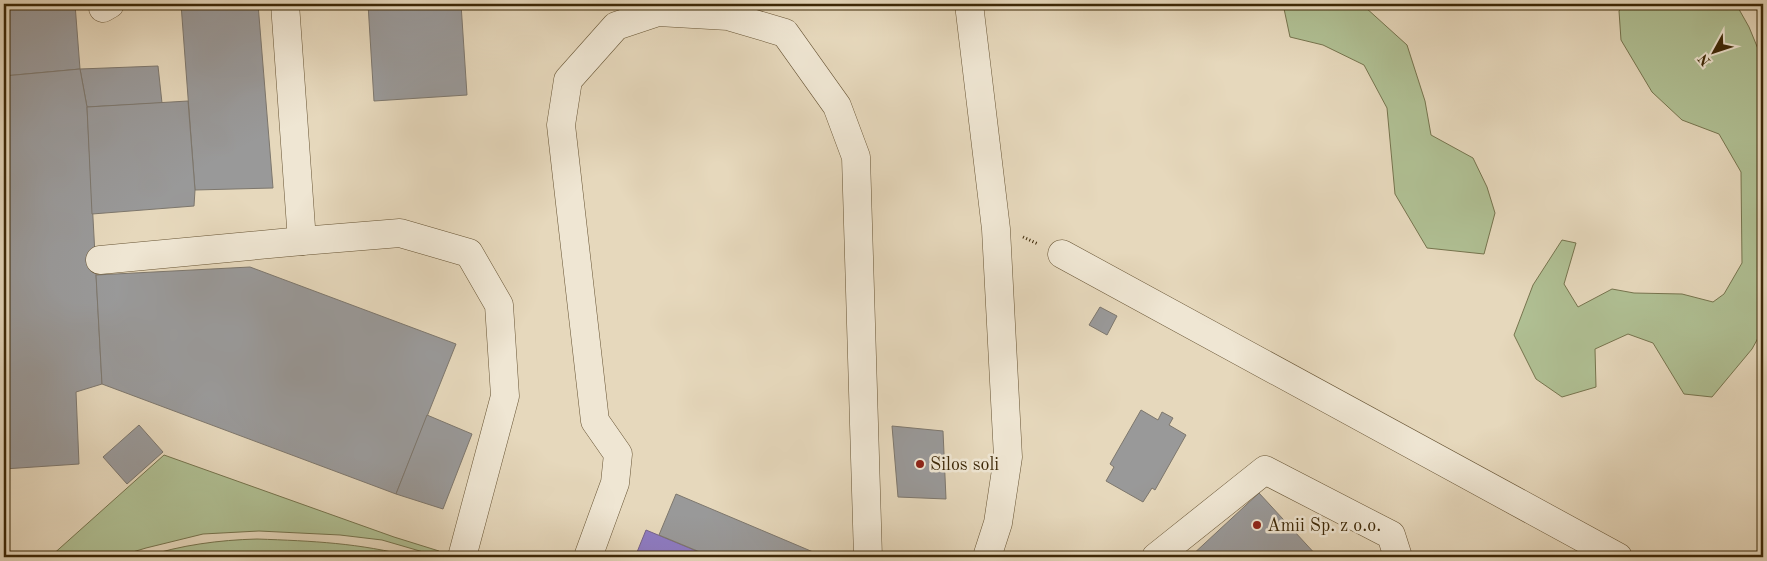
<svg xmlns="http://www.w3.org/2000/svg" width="1767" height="561" font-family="'Old Standard TT',serif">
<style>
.green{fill:#b0c094;stroke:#76744e}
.offices{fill:#8e7cc3;stroke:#76638b}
.industry{fill:#999;stroke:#7d776d}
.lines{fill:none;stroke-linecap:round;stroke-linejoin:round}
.minor-casing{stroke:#675434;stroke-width:29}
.path{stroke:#3d2807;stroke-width:3;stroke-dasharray:1 2.5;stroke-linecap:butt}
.minor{stroke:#efe6d3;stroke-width:28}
.poi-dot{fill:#8f2418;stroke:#efe6d3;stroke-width:2}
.labels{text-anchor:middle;stroke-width:5;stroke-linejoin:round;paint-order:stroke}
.poi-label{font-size:18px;fill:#3d2807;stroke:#efe6d3;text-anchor:start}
</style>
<rect width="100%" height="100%" fill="#e6d8bc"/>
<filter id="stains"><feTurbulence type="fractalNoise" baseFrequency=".004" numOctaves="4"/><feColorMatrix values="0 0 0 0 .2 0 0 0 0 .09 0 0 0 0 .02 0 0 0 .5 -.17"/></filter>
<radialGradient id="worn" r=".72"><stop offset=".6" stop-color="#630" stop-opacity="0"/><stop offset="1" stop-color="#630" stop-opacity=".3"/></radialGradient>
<!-- green -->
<g class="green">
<polygon points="1283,4 1357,4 1365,7 1407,45 1425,101 1431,135 1473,158 1487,187 1495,213 1484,254 1427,248 1395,194 1387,108 1364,65 1323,45 1290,37"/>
<polygon points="1624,4 1736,4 1749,27 1763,61 1763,329 1752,349 1712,397 1684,394 1653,343 1628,334 1595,349 1596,387 1562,397 1536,379 1514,335 1533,285 1562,240 1576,243 1564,284 1578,307 1612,289 1634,293 1682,294 1713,302 1724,294 1742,263 1741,172 1719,134 1682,120 1652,92 1621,40 1619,11"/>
<polygon points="164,455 394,537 439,551 437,556 382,540 340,535 259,531 203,534 146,548 116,557 50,557"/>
<path d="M257,539C313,541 359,543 413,557H144C181,545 219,540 257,539Z"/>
</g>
<!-- offices -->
<polygon class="offices" points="646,530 699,552 697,557 635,557"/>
<!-- industry -->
<g class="industry">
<polygon points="4,4 75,4 80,69 4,76"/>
<polygon points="181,4 258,4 273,188 195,190"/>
<polygon points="368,4 461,4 467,95 374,101"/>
<polygon points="158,66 162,103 87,107 80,69"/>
<polygon points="80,69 87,107 102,384 76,392 79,464 4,469 4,76"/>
<polygon points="188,101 195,190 194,206 92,214 87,107"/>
<polygon points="250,267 456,344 396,494 102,384 96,275"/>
<polygon points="1100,307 1117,316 1107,335 1089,325"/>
<polygon points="1141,410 1158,420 1162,412 1173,418 1169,425 1186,435 1155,490 1152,488 1143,502 1106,481 1114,467 1110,464"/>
<polygon points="427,415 472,434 443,509 396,494"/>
<polygon points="139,425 163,452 127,484 103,457"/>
<polygon points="892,426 943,431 946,499 898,497"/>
<polygon points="1259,493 1318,557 1190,557"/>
<polygon points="676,494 825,557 712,557 659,535"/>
<polygon points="699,552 712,557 697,557"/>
</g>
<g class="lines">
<!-- minor casing -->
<g class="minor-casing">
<g id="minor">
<polyline points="285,4 302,241"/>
<polyline points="969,4 996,229 1008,457 998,523 987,557"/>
<polyline points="103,8 110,4"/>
<polyline points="1062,254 1618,557"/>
<polyline points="100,260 302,241 400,233 469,253 499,305 505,396 462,557"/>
<polyline points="588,557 615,483 618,454 595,421 561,125 568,80 616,26 658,12 728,16 785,33 837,106 856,157 868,557"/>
<polyline points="1156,557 1265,470 1391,535 1398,557"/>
</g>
</g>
<!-- path -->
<polyline class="path" points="1023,237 1038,244"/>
<!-- minor -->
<use href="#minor" class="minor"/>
</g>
<!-- markers -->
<g class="poi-dot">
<circle cx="920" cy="464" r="5"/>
<circle cx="1257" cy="525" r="5"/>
</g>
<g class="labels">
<!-- poi labels -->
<g class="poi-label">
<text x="930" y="470">Silos soli</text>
<text x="1267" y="531">Amii Sp. z o.o.</text>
</g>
</g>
<!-- margin -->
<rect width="1767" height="561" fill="none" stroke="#e6d8bc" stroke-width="20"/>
<rect x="5" y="5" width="1757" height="551" fill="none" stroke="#3d2807" stroke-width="2.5"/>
<rect x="10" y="10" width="1747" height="541" fill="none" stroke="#3d2807"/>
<!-- north arrow -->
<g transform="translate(1714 52) rotate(230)" stroke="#efe6d3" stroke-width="4" paint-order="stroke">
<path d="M0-4L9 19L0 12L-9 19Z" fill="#3d2807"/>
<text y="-8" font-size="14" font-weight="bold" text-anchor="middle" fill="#3d2807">N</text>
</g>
<rect width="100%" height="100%" filter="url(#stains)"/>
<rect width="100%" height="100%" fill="url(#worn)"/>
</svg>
